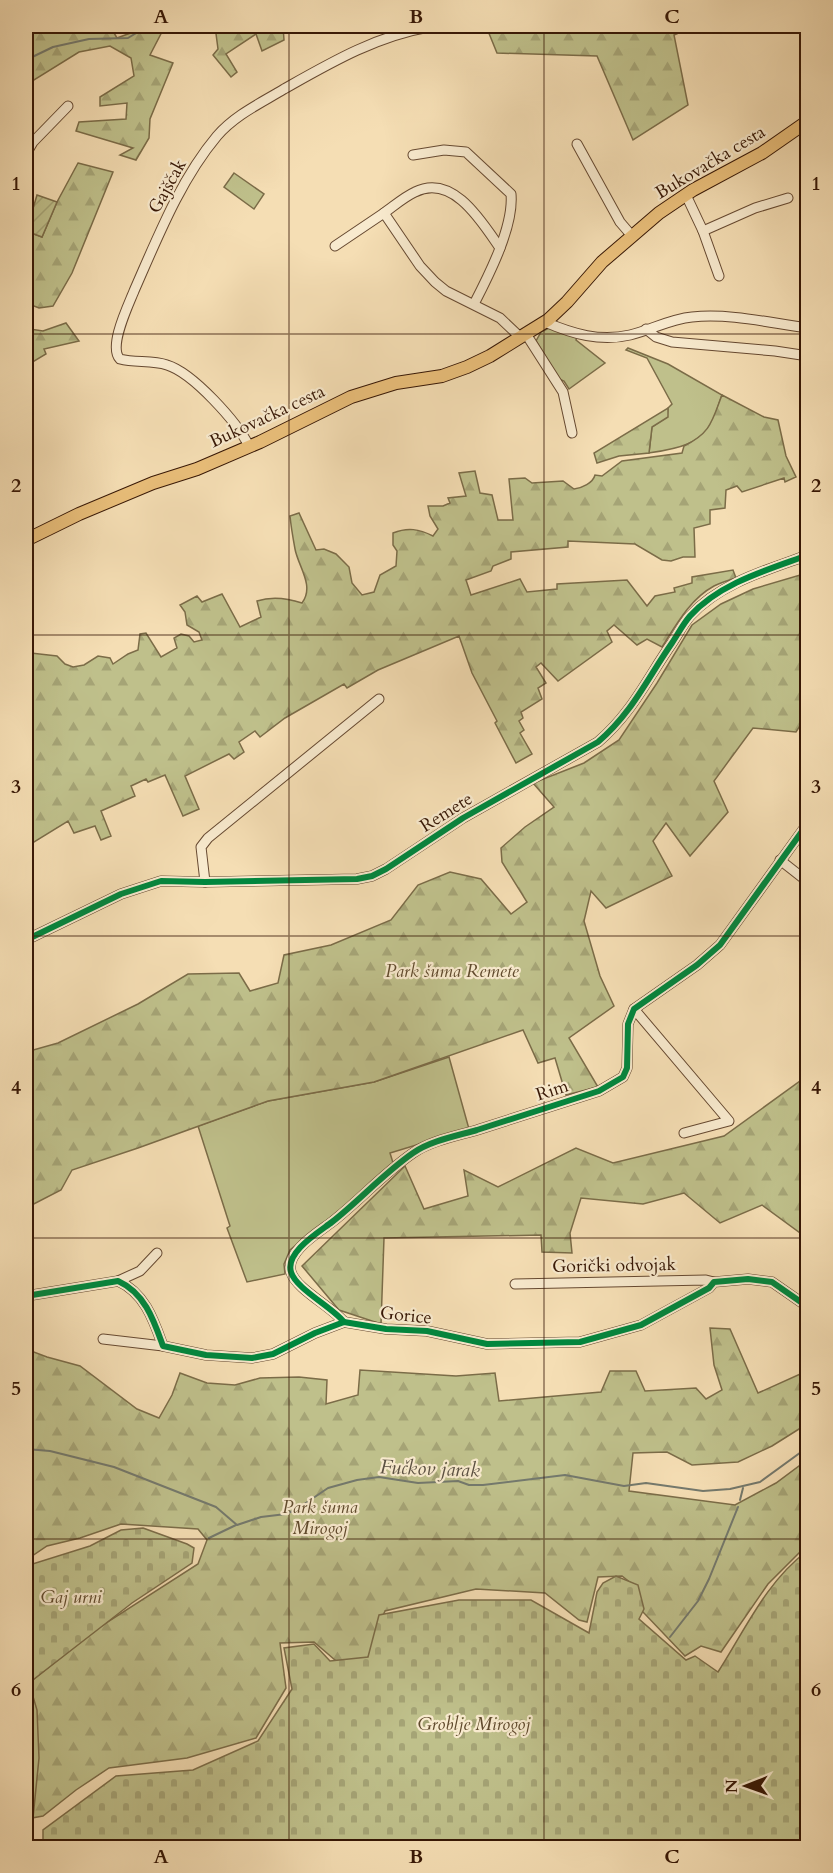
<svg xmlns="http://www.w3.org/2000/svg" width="833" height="1873" font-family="Cardo,serif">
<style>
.green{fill:#bfc08b;stroke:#7b6c48;stroke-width:1.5}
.forest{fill:url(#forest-firs);stroke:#7b6c48;stroke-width:1.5}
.cemetery{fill:url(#cemetery-stones);stroke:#7b6c48;stroke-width:1.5}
.garden{fill:url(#garden-furrows);stroke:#7b6c48;stroke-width:1.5}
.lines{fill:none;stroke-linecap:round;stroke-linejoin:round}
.stream{stroke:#74796d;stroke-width:2}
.minor-casing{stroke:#664931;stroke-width:11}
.major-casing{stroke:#371705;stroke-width:14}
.minor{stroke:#f8eace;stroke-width:9}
.major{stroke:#eabf7a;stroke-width:12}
.cycleway-casing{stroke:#f8eace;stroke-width:10}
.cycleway{stroke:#00873e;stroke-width:6}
.grid{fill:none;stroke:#371705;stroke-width:1.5;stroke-opacity:0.55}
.labels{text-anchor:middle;stroke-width:4.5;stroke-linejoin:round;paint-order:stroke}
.street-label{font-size:18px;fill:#371705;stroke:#f8eace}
.park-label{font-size:18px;font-style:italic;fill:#604a2d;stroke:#f8eace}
.water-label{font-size:20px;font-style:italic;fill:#5b5042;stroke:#f8eace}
.neatline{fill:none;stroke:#371705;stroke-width:2}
.grid-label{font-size:20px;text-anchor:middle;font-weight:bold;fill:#371705}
</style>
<defs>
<pattern id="forest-firs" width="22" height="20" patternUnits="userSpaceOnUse" patternTransform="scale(1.5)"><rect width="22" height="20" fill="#bfc08b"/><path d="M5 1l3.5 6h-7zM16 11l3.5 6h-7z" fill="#a5a476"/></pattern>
<pattern id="cemetery-stones" width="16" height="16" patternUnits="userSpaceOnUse" patternTransform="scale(1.5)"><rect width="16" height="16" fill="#bfc08b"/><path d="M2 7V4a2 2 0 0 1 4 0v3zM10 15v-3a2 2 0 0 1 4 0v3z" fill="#a5a476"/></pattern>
<pattern id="garden-furrows" width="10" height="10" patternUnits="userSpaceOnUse" patternTransform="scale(1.5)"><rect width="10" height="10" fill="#bfc08b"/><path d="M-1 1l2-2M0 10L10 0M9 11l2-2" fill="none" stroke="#a5a476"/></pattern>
</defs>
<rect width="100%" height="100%" fill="#f5deb4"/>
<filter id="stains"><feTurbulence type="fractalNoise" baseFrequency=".00333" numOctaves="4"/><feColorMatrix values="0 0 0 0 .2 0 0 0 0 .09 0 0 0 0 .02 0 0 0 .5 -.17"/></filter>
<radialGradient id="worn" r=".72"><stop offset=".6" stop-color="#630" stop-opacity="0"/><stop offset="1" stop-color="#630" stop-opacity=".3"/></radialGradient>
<!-- green -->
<g class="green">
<polygon points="234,173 264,194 254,209 224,187"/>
<polygon points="551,327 577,337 576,340 605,363 569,389 564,381 559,379 536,341 541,332"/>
<path d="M628,348L668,364L722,395C719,402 717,411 714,418C703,445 675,449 649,453L652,427L667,417L668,408L672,404L647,358L626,350Z"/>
<polygon points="449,1057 469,1129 390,1153 394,1166 290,1250 284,1264 285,1274 247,1282 227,1228 230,1226 198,1126 268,1101 374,1082"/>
</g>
<!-- forest -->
<g class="forest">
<polygon points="37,26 40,26 43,32 58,26 110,26 117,38 144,28 143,26 165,26 150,55 173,63 150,119 149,138 136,160 120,155 133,148 76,131 79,122 126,119 127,103 100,106 100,97 134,76 131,58 110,46 79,52 26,85 26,36"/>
<polygon points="215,26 236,26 237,32 249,26 283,26 284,40 262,51 256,34 226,54 237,72 231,77 213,55 218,49"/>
<polygon points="486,26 695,26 674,35 688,105 633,140 597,56 497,53"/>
<polygon points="78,163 113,172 72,273 53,306 39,308 26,303 33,292 26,287 26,231 42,237 57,202"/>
<polygon points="66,323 79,341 44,349 46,354 26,366 26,334 30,329 43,331"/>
<path d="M722,395L764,417L778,420L786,456L796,477L785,482L784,478L742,492L737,486L726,490L725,508L710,510V524L694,528L695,557H683L671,561L662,560L635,544L568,541V547L511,552V559L493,566L491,571L466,580L471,595L520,579L527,592L557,589V584L627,580L647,606L655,596L675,592L674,588L692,583V577L733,570L736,578C729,580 720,583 714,586C690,599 676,625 662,647L647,639L637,645L614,625L607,631L612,642L558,681L541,663L536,667L546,683L538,688L542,699L521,712L523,718L519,721L524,730L520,733L532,754L516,763L495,723L497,721L472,673L459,636L378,670L347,688L344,684L285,718L260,737L255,731L239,742L244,752L234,759L229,754L185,776L199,809L183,816L165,775L148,782L146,779L131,786L135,796L101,811L111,836L101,840L95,826L74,833L68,821L26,847V691L28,688C22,677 24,661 31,653L57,656L65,664L73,667L84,665L98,656L110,658L113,664L128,654L138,650L140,634L146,633L161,657L177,648L174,638L181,634L189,636L194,642L202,640L199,632L187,625L185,612L180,605L197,596L202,602L222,594L240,627L261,617L257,601C272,596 287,598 302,603C315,586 298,566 295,549C293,538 291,527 290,516L299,513L316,550L324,549L336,554L349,567L352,583L362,595L374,592L380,575L396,566L397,551L393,545V533C408,527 419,529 433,536L438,529L430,516L428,506H443L450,503L448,498L466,496L459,473L475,471L480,493L492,495L498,520H513L509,479L525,478L532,483L563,481L574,489C582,488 593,483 595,475L602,476L622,461L682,453L684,446C711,433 712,421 722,395Z"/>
<polygon points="668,408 668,417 652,427 649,453 619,456 597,463 594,453"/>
<polygon points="807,573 807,715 796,732 753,728 714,781 728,812 690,856 666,823 653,841 672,876 606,908 591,891 584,921 600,976 614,1006 569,1038 598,1087 566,1095 555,1058 538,1063 523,1030 374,1082 268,1101 138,1148 72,1170 61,1190 26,1208 26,1052 58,1043 138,1004 188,974 239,973 250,991 278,983 284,955 331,945 391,920 418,885 450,872 481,879 511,914 527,902 502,862 501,848 525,827 554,807 533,783 584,763 619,740 657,683 692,625 721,604 753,589"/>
<polygon points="807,1076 807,1238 762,1205 720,1223 684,1193 643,1204 581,1198 570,1233 572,1253 542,1252 541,1235 384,1238 381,1324 339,1310 302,1266 405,1166 424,1209 468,1196 464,1170 498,1187 576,1148 613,1163 724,1136"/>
<polygon points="710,1328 730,1329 758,1393 807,1371 807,1424 772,1446 738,1462 692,1465 667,1452 633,1453 629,1491 735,1505 776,1483 807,1460 807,1545 768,1584 721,1652 701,1646 685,1656 642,1611 637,1588 622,1576 598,1577 587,1622 579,1620 545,1593 476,1589 385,1611 366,1663 342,1666 314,1642 280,1643 286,1688 256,1738 187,1758 109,1768 76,1790 43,1816 26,1819 29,1683 95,1630 198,1564 207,1540 198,1529 121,1524 80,1538 47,1546 26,1560 26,1349 47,1357 80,1366 137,1409 159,1418 172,1395 180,1373 207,1383 235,1385 260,1378 299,1377 327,1380 326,1404 358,1395 360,1370 456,1376 495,1373 499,1401 601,1392 610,1371 636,1371 645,1391 696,1388 706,1399 722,1390 714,1365"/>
</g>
<!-- cemetery -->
<g class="cemetery">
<polygon points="143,1528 187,1544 194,1548 192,1563 132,1603 29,1683 37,1710 39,1758 31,1838 29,1847 26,1847 26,1566 90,1546 121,1530"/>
<path d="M807,1551V1847H43V1830L116,1776L193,1770L258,1741L292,1689L284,1648L314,1644L330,1661L368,1657L379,1615L459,1600H531L589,1633L597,1592L603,1583L616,1576L638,1585L644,1609L639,1619L686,1660L695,1656L718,1672C745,1630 766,1582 807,1551Z"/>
</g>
<!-- garden -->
<polygon class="garden" points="37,195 57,202 42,237 26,231 26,211 32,212"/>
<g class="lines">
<!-- stream -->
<g class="stream">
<polyline points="26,60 53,47 89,39 128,38 148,26"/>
<polyline points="26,1449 50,1451 114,1467 216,1507 237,1525 261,1517 286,1514 297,1509 328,1488 357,1480 379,1477 418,1483 458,1481 469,1485 483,1485 565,1475 624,1486 646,1483 703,1491 730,1489 760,1482 808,1447"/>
<polyline points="740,1500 743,1488"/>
<polyline points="209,1538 236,1525"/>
<polyline points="670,1637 698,1601 709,1579 738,1507"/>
</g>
<!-- minor casing -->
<g class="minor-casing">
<g id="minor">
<polyline points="806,34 808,44"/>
<polyline points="577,144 620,222 632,236"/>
<polyline points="26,154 33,142 68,106"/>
<path d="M413,155L444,150L466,152L511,194C514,226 489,275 474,304"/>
<polyline points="686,195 703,231 719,276"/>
<polyline points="703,231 755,208 788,198"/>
<polyline points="335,246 384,213"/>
<path d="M500,248C482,222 453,173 415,192C404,197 394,206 384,213L420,266L435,282L446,291L500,318L520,337"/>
<path d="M545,322C573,334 600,342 630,335C651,330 670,319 692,317C730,313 770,323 808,328"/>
<polyline points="646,329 656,337 672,342 775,351 808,356"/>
<polyline points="526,334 563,392 572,433"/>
<path d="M249,446C237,422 193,373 167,365C152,360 135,363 120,359C108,347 128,306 134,291C157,239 180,180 217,136C235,115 261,103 284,89C330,63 376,36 429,27C441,24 454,26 465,26"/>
<polyline points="780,860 808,882"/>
<polyline points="205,882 201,847 208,838 379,699"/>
<path d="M26,940L121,894L161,881L205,882L357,879L372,876L386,869L463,818L598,742C632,713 647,679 672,643C678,634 683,624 690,616C720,583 767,570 808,555"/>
<polyline points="634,1009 729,1121 684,1133"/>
<polyline points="118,1281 140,1271 157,1253"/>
<polyline points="515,1284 706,1280 714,1282"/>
<path d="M26,1296L118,1281C145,1293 154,1321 163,1346L206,1355L252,1358L273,1354L315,1333L344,1322L386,1329L427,1331L487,1344L580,1342L641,1325L709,1288L714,1282L748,1279L772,1282L808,1307"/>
<path d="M344,1322C332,1307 296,1289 291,1272C285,1252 319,1232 332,1222C360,1200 384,1173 413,1153C430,1141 456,1136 477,1130C518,1117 559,1104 599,1091L623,1077L627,1068L628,1024L634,1009L697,965L720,945L808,823"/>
<polyline points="103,1339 163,1346"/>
</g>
</g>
<!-- major casing -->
<g class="major-casing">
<polyline id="major" points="26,540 79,514 153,483 197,469 260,442 351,397 396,383 442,376 467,367 490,356 548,320 567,302 602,262 659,213 693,190 762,153 808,121"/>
</g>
<!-- minor -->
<use href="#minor" class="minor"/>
<!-- major -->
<use href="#major" class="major"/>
<!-- cycleway casing -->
<g class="cycleway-casing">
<g id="cycleway">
<path d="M26,940L121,894L161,881L205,882L357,879L372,876L386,869L463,818L598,742C632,713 647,679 672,643C678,634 683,624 690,616C720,583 767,570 808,555"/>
<path d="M26,1296L118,1281C145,1293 154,1321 163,1346L206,1355L252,1358L273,1354L315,1333L344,1322L386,1329L427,1331L487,1344L580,1342L641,1325L709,1288L714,1282L748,1279L772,1282L808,1307"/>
<path d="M344,1322C332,1307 296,1289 291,1272C285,1252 319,1232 332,1222C360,1200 384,1173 413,1153C430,1141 456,1136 477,1130C518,1117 559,1104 599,1091L623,1077L627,1068L628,1024L634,1009L697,965L720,945L808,823"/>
</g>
</g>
<!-- cycleway -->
<use href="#cycleway" class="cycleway"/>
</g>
<!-- grid -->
<path class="grid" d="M289,26V1848M544,26V1848M26,334H808M26,635H808M26,936H808M26,1238H808M26,1539H808"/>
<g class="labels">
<!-- street labels -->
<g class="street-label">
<text transform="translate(710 162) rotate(-31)" y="6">Bukovačka cesta</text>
<text transform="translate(167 186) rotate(-61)" y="6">Gajščak</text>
<text transform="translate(267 416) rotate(-25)" y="6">Bukovačka cesta</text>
<text transform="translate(446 812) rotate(-32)" y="6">Remete</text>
<text transform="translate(552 1090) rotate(-18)" y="6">Rim</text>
<text transform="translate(614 1265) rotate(-1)" y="6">Gorički odvojak</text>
<text transform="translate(406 1315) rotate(6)" y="6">Gorice</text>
</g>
<!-- park labels -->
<g class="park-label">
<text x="452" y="977">Park šuma Remete</text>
<text x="320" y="1513">Park šuma<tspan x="320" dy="21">Mirogoj</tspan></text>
<text x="71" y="1603">Gaj urni</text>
<text x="474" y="1730">Groblje Mirogoj</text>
</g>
<!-- water labels -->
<g class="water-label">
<text transform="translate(430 1468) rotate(2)" y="7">Fučkov jarak</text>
</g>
</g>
<!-- margin -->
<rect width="833" height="1873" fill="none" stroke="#f5deb4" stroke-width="66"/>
<!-- north arrow -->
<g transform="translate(746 1786) rotate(269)" stroke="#f8eace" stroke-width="4.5" paint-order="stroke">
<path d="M0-4.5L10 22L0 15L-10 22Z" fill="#371705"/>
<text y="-9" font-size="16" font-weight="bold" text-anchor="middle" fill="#371705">N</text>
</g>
<rect x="33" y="33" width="767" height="1807" class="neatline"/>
<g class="grid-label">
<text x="161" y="23">A</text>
<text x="416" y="23">B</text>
<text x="672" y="23">C</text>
<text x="16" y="190">1</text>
<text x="816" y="190">1</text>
<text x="16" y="492">2</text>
<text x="816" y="492">2</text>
<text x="16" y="793">3</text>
<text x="816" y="793">3</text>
<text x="16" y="1094">4</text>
<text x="816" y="1094">4</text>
<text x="16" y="1395">5</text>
<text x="816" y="1395">5</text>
<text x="16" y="1696">6</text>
<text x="816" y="1696">6</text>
<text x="161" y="1863">A</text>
<text x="416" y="1863">B</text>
<text x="672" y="1863">C</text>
</g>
<rect width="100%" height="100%" filter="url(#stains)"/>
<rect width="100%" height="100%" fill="url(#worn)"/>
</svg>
